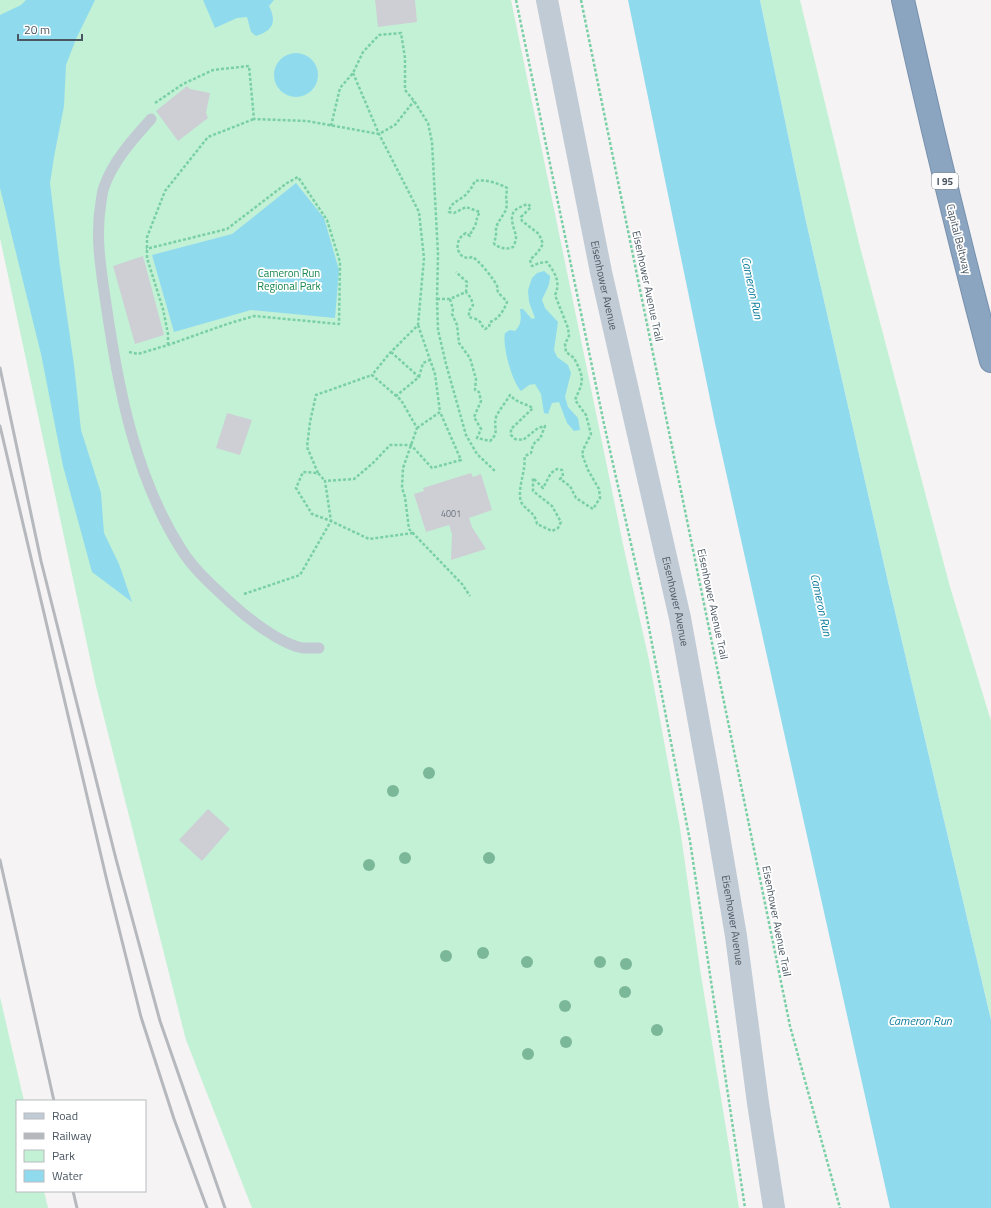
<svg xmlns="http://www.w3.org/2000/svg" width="991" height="1208" font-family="'Titillium Web',sans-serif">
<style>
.green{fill:#c3f1d5}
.water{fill:#90daee}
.building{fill:#cdcfd5}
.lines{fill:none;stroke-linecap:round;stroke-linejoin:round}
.motorway-casing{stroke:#7690ad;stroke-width:24}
.path{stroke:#7ad0a6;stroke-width:2.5;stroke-dasharray:3 2;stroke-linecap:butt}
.service{stroke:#c1cad2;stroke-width:11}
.secondary{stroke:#c1cbd6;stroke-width:22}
.motorway{stroke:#8ba5c1;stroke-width:22}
.rail{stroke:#b5b8bd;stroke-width:3}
.tree{fill:#7bb799}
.labels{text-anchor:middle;stroke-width:3.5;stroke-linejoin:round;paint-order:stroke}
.number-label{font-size:9px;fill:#6b747e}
.shield{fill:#fff;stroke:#808990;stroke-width:1}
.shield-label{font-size:10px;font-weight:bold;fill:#4a5661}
.street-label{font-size:11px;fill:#4a5661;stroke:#fff}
.park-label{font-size:11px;fill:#17864f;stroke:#fff}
.water-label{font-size:12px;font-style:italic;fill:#0c7c9b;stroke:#fff}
</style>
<rect width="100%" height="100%" fill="#f5f3f3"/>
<!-- green -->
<g class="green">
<polygon points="0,0 511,0 624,549 649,660 680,828 700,969 739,1208 252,1208 186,1040 96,686 0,238"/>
<polygon points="760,0 800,0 859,243 950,587 991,721 991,1020 888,582 805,217"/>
<polygon points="0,997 24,1101 17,1101 17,1191 44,1191 48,1208 0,1208"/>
</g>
<!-- water -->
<g class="water">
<polygon points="26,0 95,0 76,39 66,65 64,106 54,157 50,183 60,267 74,365 81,430 101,493 104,533 119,564 132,602 92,572 63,466 41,354 0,188 0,15 21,5"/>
<path d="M203,0H274L269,6C277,22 273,31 256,36L251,32L247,17L237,18L215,28Z"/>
<polygon points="628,0 760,0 805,217 888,582 991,1020 991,1208 890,1208 715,423"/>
<circle cx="296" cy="75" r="22"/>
<polygon points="296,183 324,218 339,270 335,318 251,310 174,332 152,255 232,234"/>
<path d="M544,271L550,276C550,286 546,290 542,300L545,308L558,322L554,350L557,357L568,365L571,373L565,397L568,407L578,418L580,430L574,431L567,423L559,402L552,403L548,414L544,413L541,394L535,384L529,385L521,391C512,382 502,345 505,333L510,330L515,331C522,324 521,318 520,309H523L532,319L535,318L529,302L528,290L532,278L537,273Z"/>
</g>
<!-- building -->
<g class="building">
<polygon points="375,0 415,0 417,22 378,27"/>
<polygon points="187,86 190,89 210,93 206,113 208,118 178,141 156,111"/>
<polygon points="143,256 164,335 135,344 113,266"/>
<polygon points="227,413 252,420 240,455 216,448"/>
<polygon points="471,473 473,477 481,474 492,510 469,518 472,527 486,549 451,560 452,534 449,525 426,532 414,494 424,491 423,488"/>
<polygon points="208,809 230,829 202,861 179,840"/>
</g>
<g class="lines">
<!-- motorway casing -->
<g class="motorway-casing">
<path id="motorway" d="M903,0C930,121 959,241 991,361"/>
</g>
<!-- path -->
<g class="path">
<polyline points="516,0 604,424 643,597 690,841 745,1208"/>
<polyline points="581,0 790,1026 840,1208"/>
<polyline points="353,73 379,134 419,212 424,258 418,325 389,354 372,375 401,400 417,428 403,468 402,488 405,497 409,529 462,584 470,596"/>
<polyline points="155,103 183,84 213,70 249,66 254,119 307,121 379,134 395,125 414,101"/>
<polyline points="331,126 340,88 353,73 363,52 379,35 401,33 405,58 405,90 414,101 428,123 432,142 438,254 437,299 438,330 446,364 466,435 477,454 496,472"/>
<polyline points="437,299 450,299 466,292 467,282 456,272"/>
<path d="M450,299L453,309L452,314L457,325L459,343L470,358L476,379L475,390L479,392L481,401L474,417L481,429L477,438L490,441C500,432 493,428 496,417C499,410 506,402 510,395C517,403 524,403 533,408L511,429V435L515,439L523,440L538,428L545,426L540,439C534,441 532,447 531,453L525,456C524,460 525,464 524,468C523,477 516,497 523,505C529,512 535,513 537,524L552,531L558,528L561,522L552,506L533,491V478L543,488L551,473L557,469L562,470L563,476L560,479L570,486L576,498L593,509L600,498L599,489L588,470L582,454L584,448L591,434L586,415L575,400L581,386L582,377L579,368L574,358L566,352L565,344L569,336L568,328L555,295C561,282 555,273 547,262L539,263L532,266L530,260L538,252L543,244L539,234L522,221L521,217L531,207L528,204C513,209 509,213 514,229C515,232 516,235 516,238C516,241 514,245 513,247C506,250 501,248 495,245L494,243L496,236V227L498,223L506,210L507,204L506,199L507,188C498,183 485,179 475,181C473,185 471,189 468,192C463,200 450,201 449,212L454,213L466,207L480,212C476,218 477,221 475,226C473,230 471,231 470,236L466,233C451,241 458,262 472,257C478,259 494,279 497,286C498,288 497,290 498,292C500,295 505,299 507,302C504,310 499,319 490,322L489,327L485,329C482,327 482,324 480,322C478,319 472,318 469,317V311L473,305L471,298L466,292"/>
<polyline points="168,345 168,334 163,309 147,258 147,237 165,191 208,137 254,119"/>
<polyline points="129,352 138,354 168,345 227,324 254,316 339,324 340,262 327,220 298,177 287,183 227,229 146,249"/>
<polyline points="391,352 419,377 396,396"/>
<polyline points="419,377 423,363 430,360"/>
<polyline points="417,428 440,412 435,374 418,325"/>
<polyline points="318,473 307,447 310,422 316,395 372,375"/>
<polyline points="413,533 369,539 331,521 325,481 354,479 373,463 390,445 411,445 432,468 461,460 440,412"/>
<polyline points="244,594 300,575 331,521 312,514 296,488 303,472 318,473 325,481"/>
</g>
<!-- service -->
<path class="service" d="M151,119C133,139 113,161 104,187C102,192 102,197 101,202C95,237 101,270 106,304C118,387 135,477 181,549C194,570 213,586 231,603C247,618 282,645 303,648C309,648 314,648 319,648"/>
<!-- secondary -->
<path class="secondary" id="s1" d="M547,0L601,272L680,618L713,800L736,936L758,1103L774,1208"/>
<!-- motorway -->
<use href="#motorway" class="motorway"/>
<!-- rail -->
<g class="rail">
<polyline points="0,368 41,561 116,859 160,1021 225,1208"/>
<polyline points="0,426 107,881 141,1017 174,1119 207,1208"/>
<polyline points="0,860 54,1101"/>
<polyline points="73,1191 77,1208"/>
</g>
</g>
<!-- trees -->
<g class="tree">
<circle cx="429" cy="773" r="6"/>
<circle cx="393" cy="791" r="6"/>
<circle cx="405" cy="858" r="6"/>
<circle cx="489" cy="858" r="6"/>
<circle cx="369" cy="865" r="6"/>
<circle cx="483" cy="953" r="6"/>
<circle cx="446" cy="956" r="6"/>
<circle cx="527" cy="962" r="6"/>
<circle cx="600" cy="962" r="6"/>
<circle cx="626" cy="964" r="6"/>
<circle cx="625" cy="992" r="6"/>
<circle cx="565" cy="1006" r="6"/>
<circle cx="657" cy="1030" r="6"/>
<circle cx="566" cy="1042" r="6"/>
<circle cx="528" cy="1054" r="6"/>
</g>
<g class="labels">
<!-- number labels -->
<g class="number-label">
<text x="451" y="517">4001</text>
</g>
<!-- shield labels -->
<rect class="shield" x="932" y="173" width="26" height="16" rx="3"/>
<g class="shield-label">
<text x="945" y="185">I 95</text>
</g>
<!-- street labels -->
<g class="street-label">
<text transform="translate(959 239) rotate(76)" y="4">Capital Beltway</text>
<text dy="4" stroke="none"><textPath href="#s1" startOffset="291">Eisenhower Avenue</textPath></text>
<text transform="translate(648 286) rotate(78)" y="4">Eisenhower Avenue Trail</text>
<text dy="4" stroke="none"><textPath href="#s1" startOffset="615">Eisenhower Avenue</textPath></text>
<text transform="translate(713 604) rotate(78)" y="4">Eisenhower Avenue Trail</text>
<text dy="4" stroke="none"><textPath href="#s1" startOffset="939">Eisenhower Avenue</textPath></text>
<text transform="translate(777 921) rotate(79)" y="4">Eisenhower Avenue Trail</text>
</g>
<!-- park labels -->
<g class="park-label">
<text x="289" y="277">Cameron Run<tspan x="289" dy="13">Regional Park</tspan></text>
</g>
<!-- water labels -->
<g class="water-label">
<text transform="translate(752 288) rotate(78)" y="4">Cameron Run</text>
<text transform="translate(821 605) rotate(78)" y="4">Cameron Run</text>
<text x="920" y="1025">Cameron Run</text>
</g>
</g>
<!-- legend -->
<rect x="16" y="1100" width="130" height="92" fill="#ffffff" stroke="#b7bbc0"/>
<rect x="24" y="1113" width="20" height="6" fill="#c1cbd6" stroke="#b7bbc0"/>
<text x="52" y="1120" font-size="12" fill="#4a5661">Road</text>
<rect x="24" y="1133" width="20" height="6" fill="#b5b8bd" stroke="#b7bbc0"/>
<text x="52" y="1140" font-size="12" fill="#4a5661">Railway</text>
<rect x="24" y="1150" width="20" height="12" fill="#c3f1d5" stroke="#b7bbc0"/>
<text x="52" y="1160" font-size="12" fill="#4a5661">Park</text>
<rect x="24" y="1170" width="20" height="12" fill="#90daee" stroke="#b7bbc0"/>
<text x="52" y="1180" font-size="12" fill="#4a5661">Water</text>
<!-- scale -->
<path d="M18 34v6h64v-6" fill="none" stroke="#4a5661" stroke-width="2"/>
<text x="24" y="34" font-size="12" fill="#4a5661" stroke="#ffffff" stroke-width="3" paint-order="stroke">20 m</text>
</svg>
